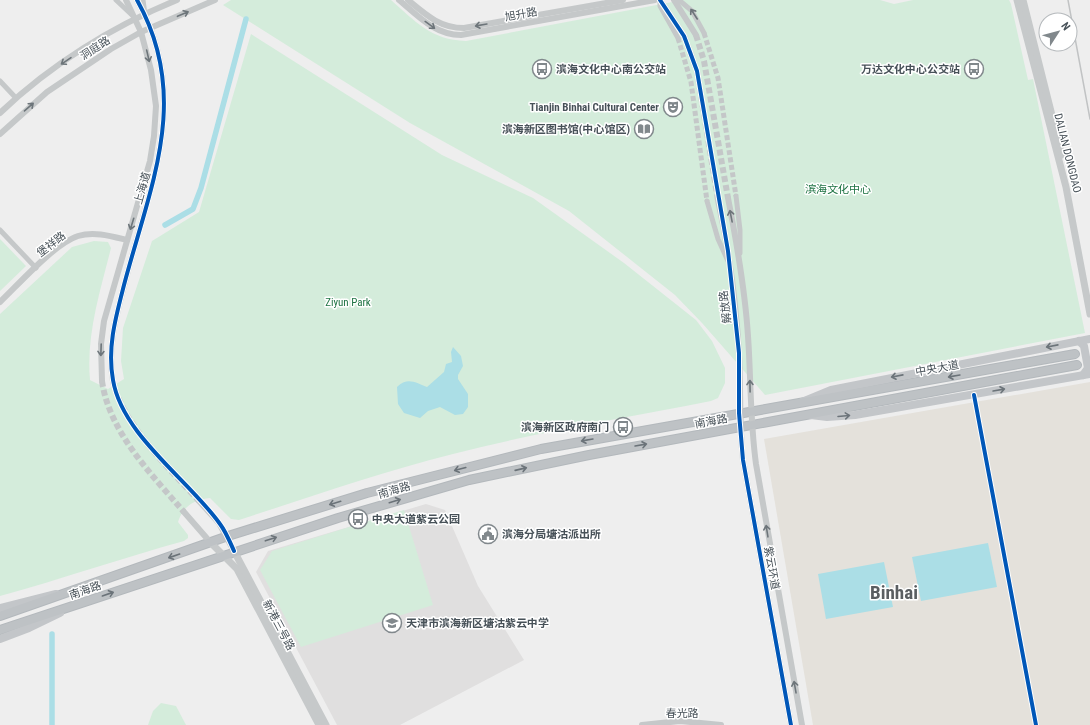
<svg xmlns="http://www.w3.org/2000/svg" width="1090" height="725" font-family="'Roboto Condensed','Noto Sans SC',sans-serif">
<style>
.commercial{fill:#e4e1db}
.education{fill:#e0dfdf}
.green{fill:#d4ecdb}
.water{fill:#abdee6}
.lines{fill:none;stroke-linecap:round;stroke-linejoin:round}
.canal{stroke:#abdee6;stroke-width:5.5}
.minor-tunnel{stroke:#c4c7c8;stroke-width:5;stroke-dasharray:5 2.5;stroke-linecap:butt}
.tertiary-tunnel{stroke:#c4c7c8;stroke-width:6;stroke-dasharray:6 3;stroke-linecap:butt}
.trunk-casing{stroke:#b3b8bc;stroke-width:10}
.minor{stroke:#c5c8c9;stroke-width:5}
.tertiary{stroke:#c5c8c9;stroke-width:6}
.secondary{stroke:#c6c9ca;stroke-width:7}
.primary{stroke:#c3c6c9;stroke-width:8}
.trunk{stroke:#bec2c5;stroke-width:8}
.rail{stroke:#c1c3c4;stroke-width:1.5}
.cycleway-casing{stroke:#fff;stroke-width:6}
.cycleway{stroke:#0057b8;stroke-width:4}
.oneway{stroke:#6d757a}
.oneway2{stroke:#6c747a}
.oneway3{stroke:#6b7379}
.labels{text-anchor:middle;stroke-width:3;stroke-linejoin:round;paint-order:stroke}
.street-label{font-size:11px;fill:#475158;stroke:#fff}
.poi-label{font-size:11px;font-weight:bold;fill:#475158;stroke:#fff;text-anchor:start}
.park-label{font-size:11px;fill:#1e7343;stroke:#fff}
.town-label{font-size:19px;font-weight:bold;fill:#5a5e61;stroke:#fff}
</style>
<rect width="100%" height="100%" fill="#eee"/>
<!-- commercial -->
<polygon class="commercial" points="1090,382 1090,725 813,725 764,439"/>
<!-- education -->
<polygon class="education" points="426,504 445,510 478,586 524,660 400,725 337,725 256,572 268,551"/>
<!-- green -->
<g class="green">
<path d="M231,0H391C415,21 431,40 466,41L683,0H880L894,4L913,0H1009L1011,4L1028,80L1033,79L1085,333L765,395L702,323L675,295L569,211L410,123L223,5Z"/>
<path d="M251,34L442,155L533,198L624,263L696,320L712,341L725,368V383L718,398L711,401C625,418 538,432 453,454C381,472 310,497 239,520L231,519L210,498C194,500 183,506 178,522L188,535V538L184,541C122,558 62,579 0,596V314L72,247L94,241L108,242L111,248C100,292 86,335 90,380L108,389L124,379L121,361L123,328L152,241L199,212Z"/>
<polygon points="0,239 26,266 0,291"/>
<polygon points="404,510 433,605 301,647 260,570 272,551"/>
<polygon points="161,703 176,706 186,725 148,725 153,711"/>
</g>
<!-- water -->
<g class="water">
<path d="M453,347L461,356L463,366L458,375V379L468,394V407L463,414L455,415L440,407L428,411L420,418L404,413L398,404L397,387C407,377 415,382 427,387L444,372L446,364L452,362L451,352Z"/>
<polygon points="988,543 997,587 921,601 912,557"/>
<polygon points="884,562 893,607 826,619 818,574"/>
</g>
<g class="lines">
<!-- canal -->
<g class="canal">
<polyline points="165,225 193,209 201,188 246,19"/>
<polyline points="52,634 52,725"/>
</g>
<!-- minor-tunnel -->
<g class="minor-tunnel">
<polyline points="704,33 718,78 736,196"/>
<polyline points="678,38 691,82 707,201"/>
</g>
<!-- tertiary-tunnel -->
<g class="tertiary-tunnel">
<polyline points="696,35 704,61 728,198"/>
<polyline points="684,36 697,71 718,200"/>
<path d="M102,381C109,432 152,475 184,512"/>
<path d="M113,381C122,424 170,469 199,501"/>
</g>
<!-- trunk casing -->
<g class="trunk-casing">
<g id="trunk">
<polyline points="0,616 228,536 367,493 541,449 1075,354"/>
<polyline points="0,630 338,518 469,480 589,455 1077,365"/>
</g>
</g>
<!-- minor -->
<g class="minor">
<polyline points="116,0 133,16"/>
<polyline points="143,0 145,14"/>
<polyline points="660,0 660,6 678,38"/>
<polyline points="679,0 692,11 704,33"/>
<polyline points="0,81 16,98"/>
<polyline points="736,196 740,230 740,253"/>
<polyline points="707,201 718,239 728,261"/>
<polyline points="0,230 36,268"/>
<polyline points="974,395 1036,725"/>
</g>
<!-- tertiary -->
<g class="tertiary">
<path d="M399,0C418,16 435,35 461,35L655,0"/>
<path d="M408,0C426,15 440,28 464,28L623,0"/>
<polyline points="660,0 684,36"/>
<polyline points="674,0 696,35"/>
<path d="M0,113C50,65 113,26 177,0"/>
<polyline points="0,134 47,92 111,49 141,32 215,0"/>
<path d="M728,198C737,244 745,289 748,336C751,379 750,421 756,464L802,725"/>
<path d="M718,200C729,250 736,302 739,354C741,390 739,425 743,460L791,725"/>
<path d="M0,302C19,284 54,244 78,236C94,231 111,236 127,240"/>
<polyline points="102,381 101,344 104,321 150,161 154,136 156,106 151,70 141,32 126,0"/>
<path d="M113,381C107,347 116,316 125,282C150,184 192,98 137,0"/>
<polyline points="199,501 219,523 234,551"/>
<polyline points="184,512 211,543"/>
<polyline points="642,725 680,721 721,725"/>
</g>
<!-- secondary -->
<g class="secondary">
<polyline points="1017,0 1066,187 1090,314"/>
<polyline points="1023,0 1062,155"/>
<polyline points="211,543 237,569 319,725"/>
<polyline points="234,551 326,725"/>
</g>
<!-- primary -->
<g class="primary">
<polyline points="1079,341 1084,346 1088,368 1083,375"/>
<polyline points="802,402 831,390 1090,339"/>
<polyline points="811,415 827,417 855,415 1090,374"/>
<polyline points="0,608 56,594"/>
<polyline points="0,639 29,628 60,613"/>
</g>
<!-- trunk -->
<use href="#trunk" class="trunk"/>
<!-- rail -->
<polyline class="rail" points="1068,0 1090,119"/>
<!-- cycleway casing -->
<g class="cycleway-casing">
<g id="cycleway">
<path d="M137,0C192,98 150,186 124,285C116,316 107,347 113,380C122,435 189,480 220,524C226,532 230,542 234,551"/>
<polyline points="660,0 684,36 697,71 728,251 739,353 739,413 743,460 791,725"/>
<polyline points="974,395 1036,725"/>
</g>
</g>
<!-- cycleway -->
<use href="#cycleway" class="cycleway"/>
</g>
<!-- one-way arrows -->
<defs><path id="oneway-shaft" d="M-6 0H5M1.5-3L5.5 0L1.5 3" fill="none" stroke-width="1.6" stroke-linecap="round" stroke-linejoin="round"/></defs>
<g class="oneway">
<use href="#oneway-shaft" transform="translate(183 14) rotate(-23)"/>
<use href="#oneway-shaft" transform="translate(694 14) rotate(-123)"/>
<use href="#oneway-shaft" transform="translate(430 25) rotate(36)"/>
<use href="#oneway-shaft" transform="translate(481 25) rotate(170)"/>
<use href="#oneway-shaft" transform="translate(148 56) rotate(77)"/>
<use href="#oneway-shaft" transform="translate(66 61) rotate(146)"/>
<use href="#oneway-shaft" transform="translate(29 107) rotate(-41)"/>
<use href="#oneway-shaft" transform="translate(731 216) rotate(-101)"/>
<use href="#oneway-shaft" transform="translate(132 224) rotate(107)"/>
<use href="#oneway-shaft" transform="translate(101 350) rotate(92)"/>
<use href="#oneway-shaft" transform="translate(750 386) rotate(-91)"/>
<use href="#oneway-shaft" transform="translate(767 531) rotate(-99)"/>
<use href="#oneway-shaft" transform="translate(795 687) rotate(-100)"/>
</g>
<g class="oneway2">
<use href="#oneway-shaft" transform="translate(1052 346) rotate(169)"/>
<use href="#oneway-shaft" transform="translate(897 376) rotate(169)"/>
<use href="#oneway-shaft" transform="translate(999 390) rotate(-10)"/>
<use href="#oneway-shaft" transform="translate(844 416) rotate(-5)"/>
</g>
<g class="oneway3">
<use href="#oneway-shaft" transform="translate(954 376) rotate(170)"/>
<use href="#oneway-shaft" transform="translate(587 440) rotate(170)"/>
<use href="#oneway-shaft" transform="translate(641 445) rotate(-10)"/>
<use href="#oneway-shaft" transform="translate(460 469) rotate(165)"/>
<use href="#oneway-shaft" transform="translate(521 469) rotate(-13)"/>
<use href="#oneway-shaft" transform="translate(395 501) rotate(-17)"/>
<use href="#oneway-shaft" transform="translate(335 503) rotate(163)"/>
<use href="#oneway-shaft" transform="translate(271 539) rotate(-18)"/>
<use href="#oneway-shaft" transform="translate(174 556) rotate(161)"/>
<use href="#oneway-shaft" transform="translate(108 594) rotate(-19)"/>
</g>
<!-- icons -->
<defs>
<g id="bus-ring" transform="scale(1)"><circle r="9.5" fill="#fff" stroke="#81888c" stroke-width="1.5"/><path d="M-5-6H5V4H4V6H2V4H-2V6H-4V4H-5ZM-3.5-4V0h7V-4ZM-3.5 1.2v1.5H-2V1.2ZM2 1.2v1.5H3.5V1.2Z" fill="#81888c"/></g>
<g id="theatre-ring" transform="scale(1)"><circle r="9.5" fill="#fff" stroke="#81888c" stroke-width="1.5"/><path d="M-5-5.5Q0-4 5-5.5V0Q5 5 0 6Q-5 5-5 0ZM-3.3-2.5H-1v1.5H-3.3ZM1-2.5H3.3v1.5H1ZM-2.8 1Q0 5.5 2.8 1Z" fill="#81888c"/></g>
<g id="library-ring" transform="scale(1)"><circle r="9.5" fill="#fff" stroke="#81888c" stroke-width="1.5"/><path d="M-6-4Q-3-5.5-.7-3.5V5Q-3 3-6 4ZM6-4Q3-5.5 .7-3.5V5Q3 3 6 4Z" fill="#81888c"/></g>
<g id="civic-ring" transform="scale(1)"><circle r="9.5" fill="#fff" stroke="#81888c" stroke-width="1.5"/><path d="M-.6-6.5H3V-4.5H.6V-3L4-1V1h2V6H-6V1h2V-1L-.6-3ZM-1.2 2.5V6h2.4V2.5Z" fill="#81888c"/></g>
<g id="school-ring" transform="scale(1)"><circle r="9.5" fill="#fff" stroke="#81888c" stroke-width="1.5"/><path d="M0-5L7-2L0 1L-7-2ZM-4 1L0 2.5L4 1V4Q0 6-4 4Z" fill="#81888c"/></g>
</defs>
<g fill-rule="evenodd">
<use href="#bus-ring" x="542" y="69"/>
<use href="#bus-ring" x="974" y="69"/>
<use href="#theatre-ring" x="673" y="107"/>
<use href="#library-ring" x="644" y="129"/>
<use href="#bus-ring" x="623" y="427"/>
<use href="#bus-ring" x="358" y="519"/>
<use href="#civic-ring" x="488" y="534"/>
<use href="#school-ring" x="392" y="623"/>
</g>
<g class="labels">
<!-- street labels -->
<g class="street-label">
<text transform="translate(521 14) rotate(-10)" y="4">旭升路</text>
<text transform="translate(95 48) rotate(-33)" y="4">洞庭路</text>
<text transform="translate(1068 153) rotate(76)" y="4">DALIAN DONGDAO</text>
<text transform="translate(142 188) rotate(-74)" y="4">上海道</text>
<text transform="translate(51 244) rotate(-38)" y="4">堡祥路</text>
<text transform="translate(725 307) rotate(-97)" y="4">解放路</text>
<text transform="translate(937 368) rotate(-10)" y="4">中央大道</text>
<text transform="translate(711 421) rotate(-11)" y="4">南海路</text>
<text transform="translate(394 490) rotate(-16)" y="4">南海路</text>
<text transform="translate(772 568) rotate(80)" y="4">紫云环道</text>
<text transform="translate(85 590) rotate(-19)" y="4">南海路</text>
<text transform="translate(279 625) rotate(62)" y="4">新港三号路</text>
<text x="682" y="717">春光路</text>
</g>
<!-- poi labels -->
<g class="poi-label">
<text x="556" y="73">滨海文化中心南公交站</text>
<text x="960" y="73" text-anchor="end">万达文化中心公交站</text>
<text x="659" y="111" text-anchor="end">Tianjin Binhai Cultural Center</text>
<text x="630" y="133" text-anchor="end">滨海新区图书馆(中心馆区)</text>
<text x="609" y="431" text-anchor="end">滨海新区政府南门</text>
<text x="372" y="523">中央大道紫云公园</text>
<text x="502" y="538">滨海分局塘沽派出所</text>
<text x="406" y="627">天津市滨海新区塘沽紫云中学</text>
</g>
<!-- park labels -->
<g class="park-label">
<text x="838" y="193">滨海文化中心</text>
<text x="348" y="306">Ziyun Park</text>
</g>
<!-- town labels -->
<g class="town-label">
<text x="894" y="599">Binhai</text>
</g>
</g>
<!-- north arrow -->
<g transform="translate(1058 32) rotate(54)"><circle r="19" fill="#ffffff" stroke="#b5b9bc"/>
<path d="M0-3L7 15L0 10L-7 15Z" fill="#81888c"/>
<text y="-6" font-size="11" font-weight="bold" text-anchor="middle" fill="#475158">N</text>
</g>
</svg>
